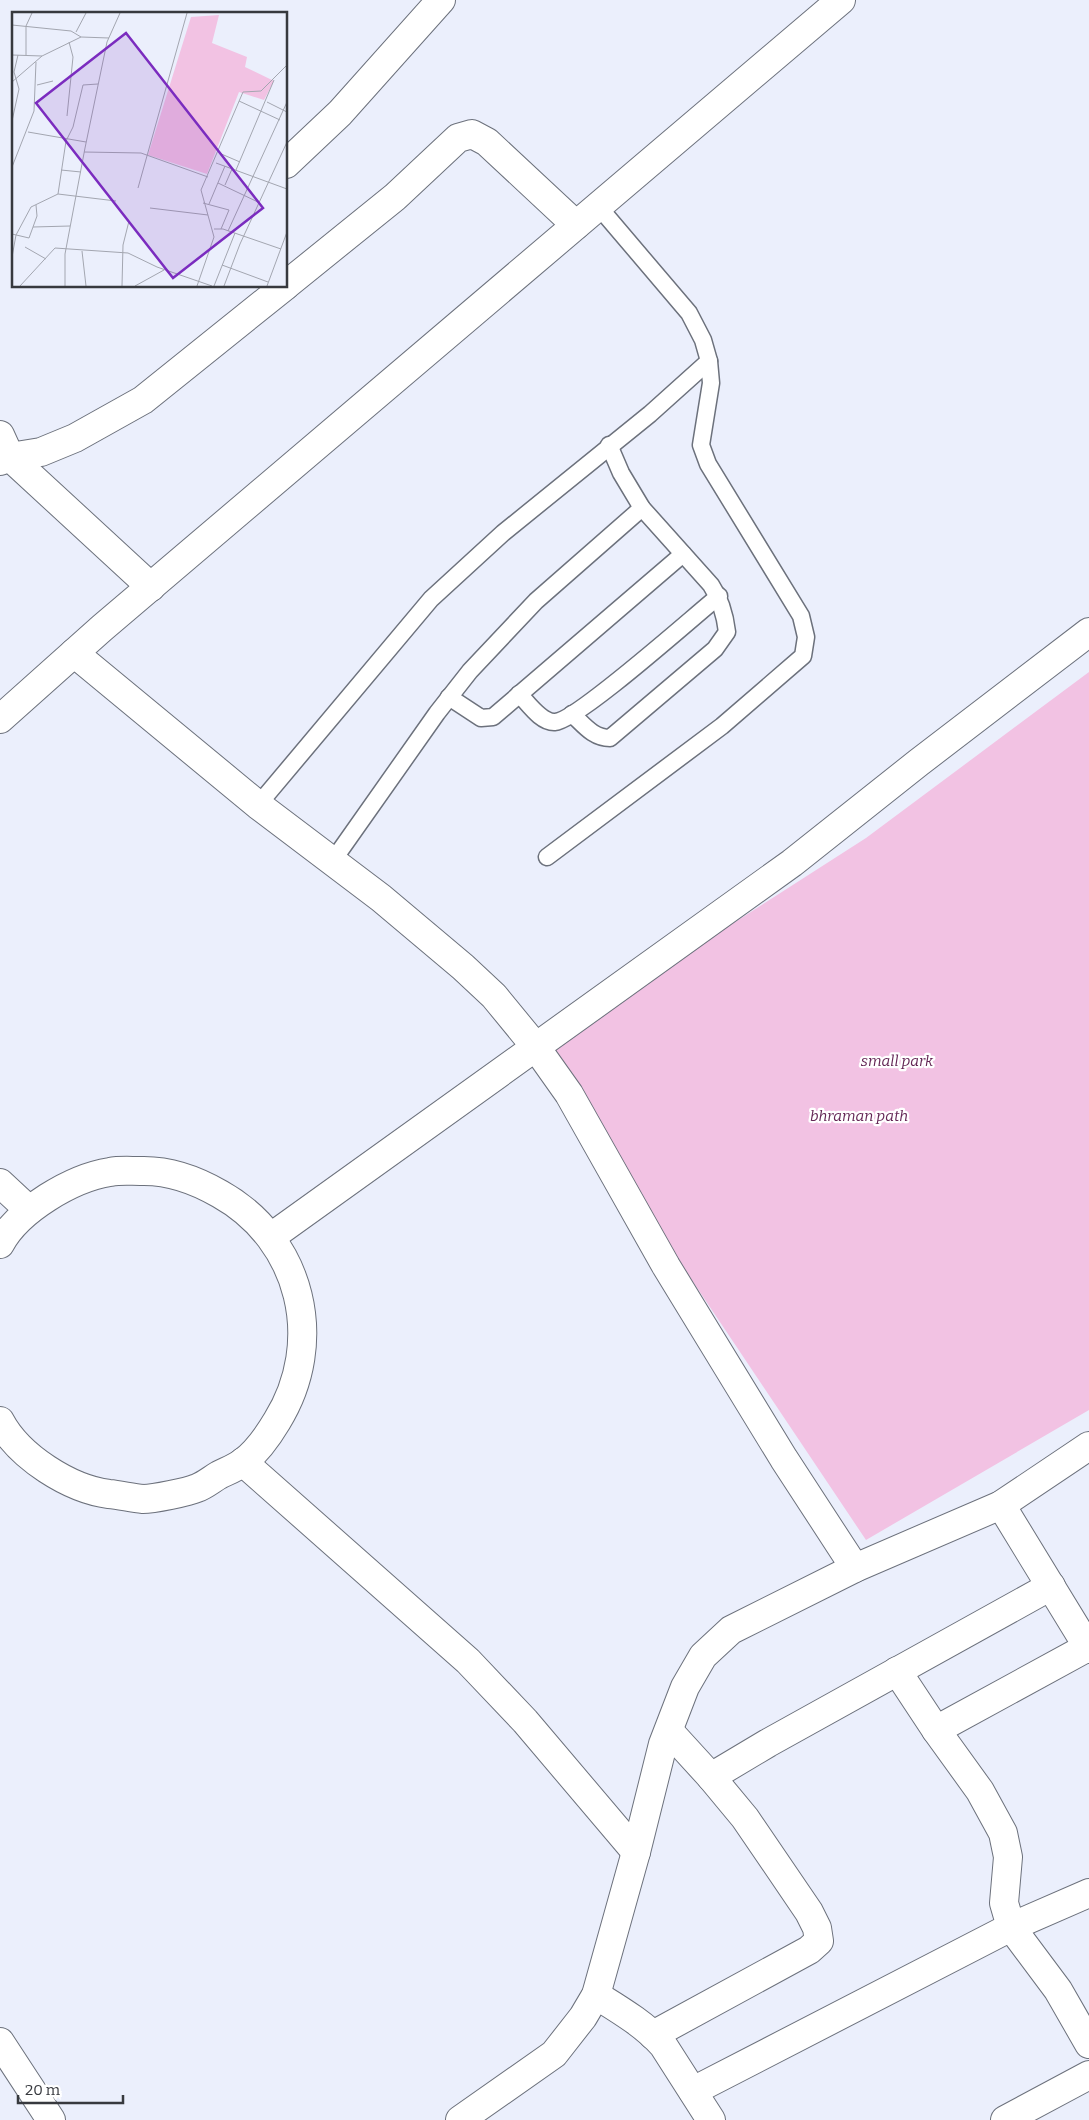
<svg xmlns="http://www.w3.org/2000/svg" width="1089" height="2120" font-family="Bitter,serif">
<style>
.green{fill:#f2c2e3}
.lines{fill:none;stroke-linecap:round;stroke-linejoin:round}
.service-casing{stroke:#6c717c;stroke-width:19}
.minor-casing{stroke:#6c717c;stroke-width:30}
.tertiary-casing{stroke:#6c717c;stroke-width:30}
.service{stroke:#fff;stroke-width:16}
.minor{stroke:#fff;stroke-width:28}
.tertiary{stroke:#fff;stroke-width:28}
.labels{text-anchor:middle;stroke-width:4.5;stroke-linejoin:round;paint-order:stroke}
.park-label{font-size:15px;font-style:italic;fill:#642655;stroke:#fff}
.inset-road{fill:none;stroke:#a3a6b0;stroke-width:1}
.view{fill:#7b2cbf;fill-opacity:0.15;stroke:#7b2cbf;stroke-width:2.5}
.inset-edge{fill:none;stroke:#37393e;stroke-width:2.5}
</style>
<rect width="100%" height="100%" fill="#ebeffc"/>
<!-- green -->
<polygon class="green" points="1089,672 1089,1410 866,1540 537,1049 866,838"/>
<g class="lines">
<!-- service casing -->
<g class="service-casing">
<g id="service">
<path d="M519,694C528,703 541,723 555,722C577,721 694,616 719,596"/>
<polyline points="449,697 481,718 493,717 683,554"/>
<path d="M572,714C584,725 593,738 610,738L715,649L727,632C725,615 721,600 711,585L642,508L621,473L609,445"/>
<polyline points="258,805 431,599 503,533 650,414 709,361"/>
<polyline points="547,857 722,726 803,656 806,637 801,616 708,464 701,445 711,383 709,361 703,340 689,313 598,206"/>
<polyline points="332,862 437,713 470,671 536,601 642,508"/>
</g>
</g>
<!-- minor casing -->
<g class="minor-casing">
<g id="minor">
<polyline points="286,164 340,113 441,0"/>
<polyline points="286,285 395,197 458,138 472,134 487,142 576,225"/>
<polyline points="0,435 10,457 151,587"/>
<polyline points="0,461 10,457 41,452 75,438 143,400 285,286"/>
<polyline points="74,653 258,805 381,898 463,967 494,996 535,1046 569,1094 666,1266 784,1459 855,1568"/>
<polyline points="0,1183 29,1210"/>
<polyline points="271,1237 792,863 918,763 1089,632"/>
<path d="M0,1244C18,1210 72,1178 110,1172C120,1170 130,1171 140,1171C169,1170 196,1180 220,1194C302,1240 326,1342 277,1421C268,1436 256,1453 242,1463C235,1468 227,1471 219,1475C212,1479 205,1485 197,1488C188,1492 153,1499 143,1499C132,1498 120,1495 109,1494C70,1489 19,1457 0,1421"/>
<polyline points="243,1462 468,1661 525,1721 636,1852"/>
<polyline points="1001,1505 1089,1649"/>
<polyline points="897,1671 936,1730 980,1791 1003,1833 1008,1857 1004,1903 1011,1927 1058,1990 1089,2044"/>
<polyline points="936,1730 1088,1647"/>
<polyline points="711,1777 768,1743 1051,1586"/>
<path d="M596,1995C620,2010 644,2024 663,2045L711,2120"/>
<polyline points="653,2035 809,1950 819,1941 817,1928 809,1912 745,1818 711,1777 669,1731"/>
<polyline points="0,2042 51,2120"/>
<polyline points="693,2091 1011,1927 1089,1893"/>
<polyline points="460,2120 554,2054 583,2017 596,1995 636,1852 663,1744 685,1687 703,1656 731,1630 855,1568 1001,1505 1089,1446"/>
<polyline points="1005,2120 1089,2075"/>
</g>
</g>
<!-- tertiary casing -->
<g class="tertiary-casing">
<polyline id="tertiary" points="0,719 102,628 841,0"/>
</g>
<!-- service -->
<use href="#service" class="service"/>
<!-- minor -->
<use href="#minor" class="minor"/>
<!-- tertiary -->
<use href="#tertiary" class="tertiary"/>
</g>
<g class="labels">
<!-- park labels -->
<g class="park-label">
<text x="897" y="1066">small park</text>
<text x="859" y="1121">bhraman path</text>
</g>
</g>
<!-- overview -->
<g transform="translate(12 12)">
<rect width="275" height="275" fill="#ebeffc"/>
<path d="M207,3L200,31L235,45L233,55L262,69L252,88L227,80L195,162L136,143L179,5Z" fill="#f2c2e3"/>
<path class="inset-road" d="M0,13L59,19L69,25M64,20L74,1M0,43L30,44M14,43V14L20,1M0,70L30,44L69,25L97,26M25,73L41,69M227,89L268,108M255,90L275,100M55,104L61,45L57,30M0,109L7,77L2,60L6,43M16,120L74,130M72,140L129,141L196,165M207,141L228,150M204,151L275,177M0,155L22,99L24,50M49,158L69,160M224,158L262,68M206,171L248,191M213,173L220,157M126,176L175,1M46,182L54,129L61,115L71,73L86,72M191,191L217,198L209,217M197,192L213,154M138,196L196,203M21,215L58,214M202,217H211L269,237M216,219L275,90M0,222L17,226L25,204L24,193M13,235L34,247M70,239L74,274M0,245L4,223L19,195L46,182L104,189M210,253L256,270M8,274L43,236L116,241L145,255L200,274M53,274V242L73,136L95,30L108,1M110,274L111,233L117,209M123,274L152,258M185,274L202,225L189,178L231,80L249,79L275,53M202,274L223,221M212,274L228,232L275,130M255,274L275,220"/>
<path class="view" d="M114,21L251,196L161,266L24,91Z"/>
<rect width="275" height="275" class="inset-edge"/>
</g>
<!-- scale -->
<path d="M18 2095v8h105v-8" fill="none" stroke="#37393e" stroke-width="2.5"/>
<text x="25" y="2095" font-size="15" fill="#37393e" stroke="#ffffff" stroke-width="4" paint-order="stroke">20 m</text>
</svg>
